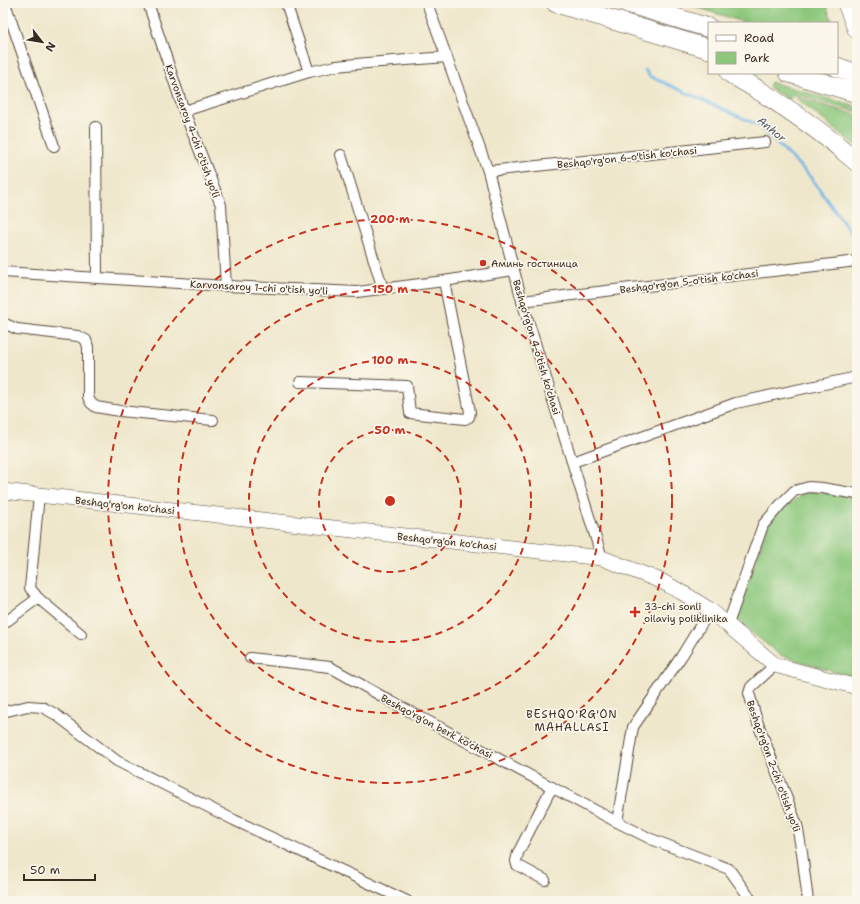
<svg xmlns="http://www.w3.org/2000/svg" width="860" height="904" font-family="'Shantell Sans',sans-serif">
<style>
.green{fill:#8cc77c;stroke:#64784d}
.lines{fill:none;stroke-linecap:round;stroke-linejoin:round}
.stream{stroke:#70b4e6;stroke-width:3}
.street-casing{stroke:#564638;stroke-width:12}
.secondary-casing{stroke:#564638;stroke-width:16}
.highway-casing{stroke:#564638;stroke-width:20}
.street{stroke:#fff;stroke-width:10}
.secondary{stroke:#fff;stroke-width:15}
.highway{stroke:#fff;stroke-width:19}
.ring{fill:none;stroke:#c8321e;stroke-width:2;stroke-dasharray:7 5}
.poi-dot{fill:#c8321e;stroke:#fbf7ec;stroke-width:1.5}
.labels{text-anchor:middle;stroke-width:3.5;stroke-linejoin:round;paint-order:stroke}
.street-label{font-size:10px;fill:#3b2a1e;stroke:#fbf7ec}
.poi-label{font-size:10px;fill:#3b2a1e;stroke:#fbf7ec;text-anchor:start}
.water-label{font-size:11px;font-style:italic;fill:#4e5a64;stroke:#fbf7ec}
.neighbourhood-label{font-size:11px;letter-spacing:1px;fill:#3b2a1e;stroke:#fbf7ec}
.centre{fill:#c8321e;stroke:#fbf7ec;stroke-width:2}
.ring-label{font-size:12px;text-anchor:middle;font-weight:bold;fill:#c8321e;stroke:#fbf7ec;stroke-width:3.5;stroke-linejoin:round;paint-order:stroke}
</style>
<rect width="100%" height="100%" fill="#fbf7ec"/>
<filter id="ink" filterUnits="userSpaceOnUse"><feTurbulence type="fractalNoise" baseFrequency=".025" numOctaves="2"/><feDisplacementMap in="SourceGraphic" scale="8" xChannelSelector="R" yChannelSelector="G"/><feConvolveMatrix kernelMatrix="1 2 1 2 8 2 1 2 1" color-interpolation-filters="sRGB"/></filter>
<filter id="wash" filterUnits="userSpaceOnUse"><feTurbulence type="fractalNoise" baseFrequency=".012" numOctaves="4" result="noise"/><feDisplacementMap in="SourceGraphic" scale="16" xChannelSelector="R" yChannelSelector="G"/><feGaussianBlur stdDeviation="0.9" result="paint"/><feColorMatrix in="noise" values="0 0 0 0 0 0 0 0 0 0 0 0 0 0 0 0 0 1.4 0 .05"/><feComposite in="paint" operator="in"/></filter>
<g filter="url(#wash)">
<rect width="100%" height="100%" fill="#efe7cb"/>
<!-- green -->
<g class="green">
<polygon points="684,3 722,3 755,8 772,3 825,3 833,23 746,23"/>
<polygon points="771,82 857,107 857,112 793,94 789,100 769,87"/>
<polygon points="795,97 857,115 857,147"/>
<polygon points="807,491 857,497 857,679 780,655 735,619 745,593 767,527 777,513"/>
</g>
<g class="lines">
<!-- stream -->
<polyline class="stream" points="645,70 649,76 758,125 809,175 857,241"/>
</g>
</g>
<g filter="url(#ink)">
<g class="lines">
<!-- street casing -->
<g class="street-casing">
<g id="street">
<polyline points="5,3 54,146"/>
<polyline points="148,3 184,111 221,205 226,286"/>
<polyline points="286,3 309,72"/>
<polyline points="427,3 488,171 522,301 602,558"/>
<polyline points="184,111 309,72 336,66 367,63 447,57"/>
<polyline points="96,127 97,278"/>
<polyline points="341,155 383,289"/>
<polyline points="488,171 765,142"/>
<polyline points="3,272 226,286 357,292 444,281 513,270"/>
<polyline points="522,301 857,261"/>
<polyline points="3,323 17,329 78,336 86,340 88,347 88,397 91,403 96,407 120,411 213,420"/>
<polyline points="300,382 407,386 410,413 465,419 469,417 470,412 444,281"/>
<polyline points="573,462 736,403 857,377"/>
<polyline points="39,495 30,588 38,598 81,634"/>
<polyline points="3,624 38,598"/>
<polyline points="728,624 763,525 781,504 794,491 809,487 822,488 857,494"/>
<polyline points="250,658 330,667 392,702 617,822 651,839 729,869 752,901"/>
<polyline points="775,665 751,687 749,693 757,721 797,825 802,853 808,901"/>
<polyline points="3,712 28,706 42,707 55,714 117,761 234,820 407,901"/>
<polyline points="617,822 633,727 681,657 710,610"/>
<polyline points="545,880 517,865 516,861 518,853 552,787"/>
</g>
</g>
<!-- secondary casing -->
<g class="secondary-casing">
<polyline id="secondary" points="3,491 602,558 661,581 683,593 710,610 775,665 857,687"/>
</g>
<!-- highway casing -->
<g class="highway-casing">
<g id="highway">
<polyline points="556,3 709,49"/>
<polyline points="627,3 709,28"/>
<polyline points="847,3 857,29"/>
<polyline points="837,67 857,74"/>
<path d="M730,73C775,99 818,128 857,162"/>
<polyline points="789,73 857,93"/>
</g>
</g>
<!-- street -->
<use href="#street" class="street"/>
<!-- secondary -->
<use href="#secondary" class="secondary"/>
<!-- highway -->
<use href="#highway" class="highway"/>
</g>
</g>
<!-- distance rings -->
<g class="ring">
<circle cx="390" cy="501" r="71"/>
<circle cx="390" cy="501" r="141"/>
<circle cx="390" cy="501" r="212"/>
<circle cx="390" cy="501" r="282"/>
</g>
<!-- markers -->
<g class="poi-dot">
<circle cx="483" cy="263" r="4"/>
<path d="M633 606h4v4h4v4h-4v4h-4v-4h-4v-4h4z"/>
</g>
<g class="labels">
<!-- street labels -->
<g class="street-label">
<text transform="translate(193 131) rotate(70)" y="4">Karvonsaroy 4-chi o'tish yo'li</text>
<text transform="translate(627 157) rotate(-6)" y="4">Beshqo'rg'on 6-o'tish ko'chasi</text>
<text transform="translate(689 281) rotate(-7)" y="4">Beshqo'rg'on 5-o'tish ko'chasi</text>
<text transform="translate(259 287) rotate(3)" y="4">Karvonsaroy 1-chi o'tish yo'li</text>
<text transform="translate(537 347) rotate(73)" y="4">Beshqo'rg'on 4-o'tish ko'chasi</text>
<text transform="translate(125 505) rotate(6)" y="4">Beshqo'rg'on ko'chasi</text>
<text transform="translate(447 541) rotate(6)" y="4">Beshqo'rg'on ko'chasi</text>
<text transform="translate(437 726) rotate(28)" y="4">Beshqo'rg'on berk ko'chasi</text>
<text transform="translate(774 766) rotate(70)" y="4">Beshqo'rg'on 2-chi o'tish yo'li</text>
</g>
<!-- poi labels -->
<g class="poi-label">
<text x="491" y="267">Аминь гостиница</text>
<text x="644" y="610">33-chi sonli<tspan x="644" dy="12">oilaviy poliklinika</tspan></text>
</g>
<!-- water labels -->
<g class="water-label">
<text transform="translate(772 129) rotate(40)" y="4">Anhor</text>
</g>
<!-- neighbourhood labels -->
<g class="neighbourhood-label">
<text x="572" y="718">BESHQO'RG'ON<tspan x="572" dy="13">MAHALLASI</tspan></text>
</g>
</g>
<circle cx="390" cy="501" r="6" class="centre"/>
<g class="ring-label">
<text x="390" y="223">200 m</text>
<text x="390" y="293">150 m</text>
<text x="390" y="364">100 m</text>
<text x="390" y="434">50 m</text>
</g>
<!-- margin -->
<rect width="860" height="904" fill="none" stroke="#fbf7ec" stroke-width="16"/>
<!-- legend -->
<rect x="708" y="22" width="130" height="52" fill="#fbf7ec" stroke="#aea59a"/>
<rect x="716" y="35" width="20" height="6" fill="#ffffff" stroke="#aea59a"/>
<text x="744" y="42" font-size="12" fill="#3b2a1e">Road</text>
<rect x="716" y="52" width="20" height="12" fill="#8cc77c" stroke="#aea59a"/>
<text x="744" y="62" font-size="12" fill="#3b2a1e">Park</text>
<!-- north arrow -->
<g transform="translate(42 42) rotate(121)" stroke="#fbf7ec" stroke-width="3" paint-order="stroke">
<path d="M0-3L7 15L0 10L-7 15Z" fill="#3b2a1e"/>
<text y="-6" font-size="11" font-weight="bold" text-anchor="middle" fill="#3b2a1e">N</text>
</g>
<!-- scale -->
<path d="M24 874v6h71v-6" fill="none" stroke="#3b2a1e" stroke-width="2"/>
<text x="30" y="874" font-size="12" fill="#3b2a1e" stroke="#fbf7ec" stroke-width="3" paint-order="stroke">50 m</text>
</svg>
